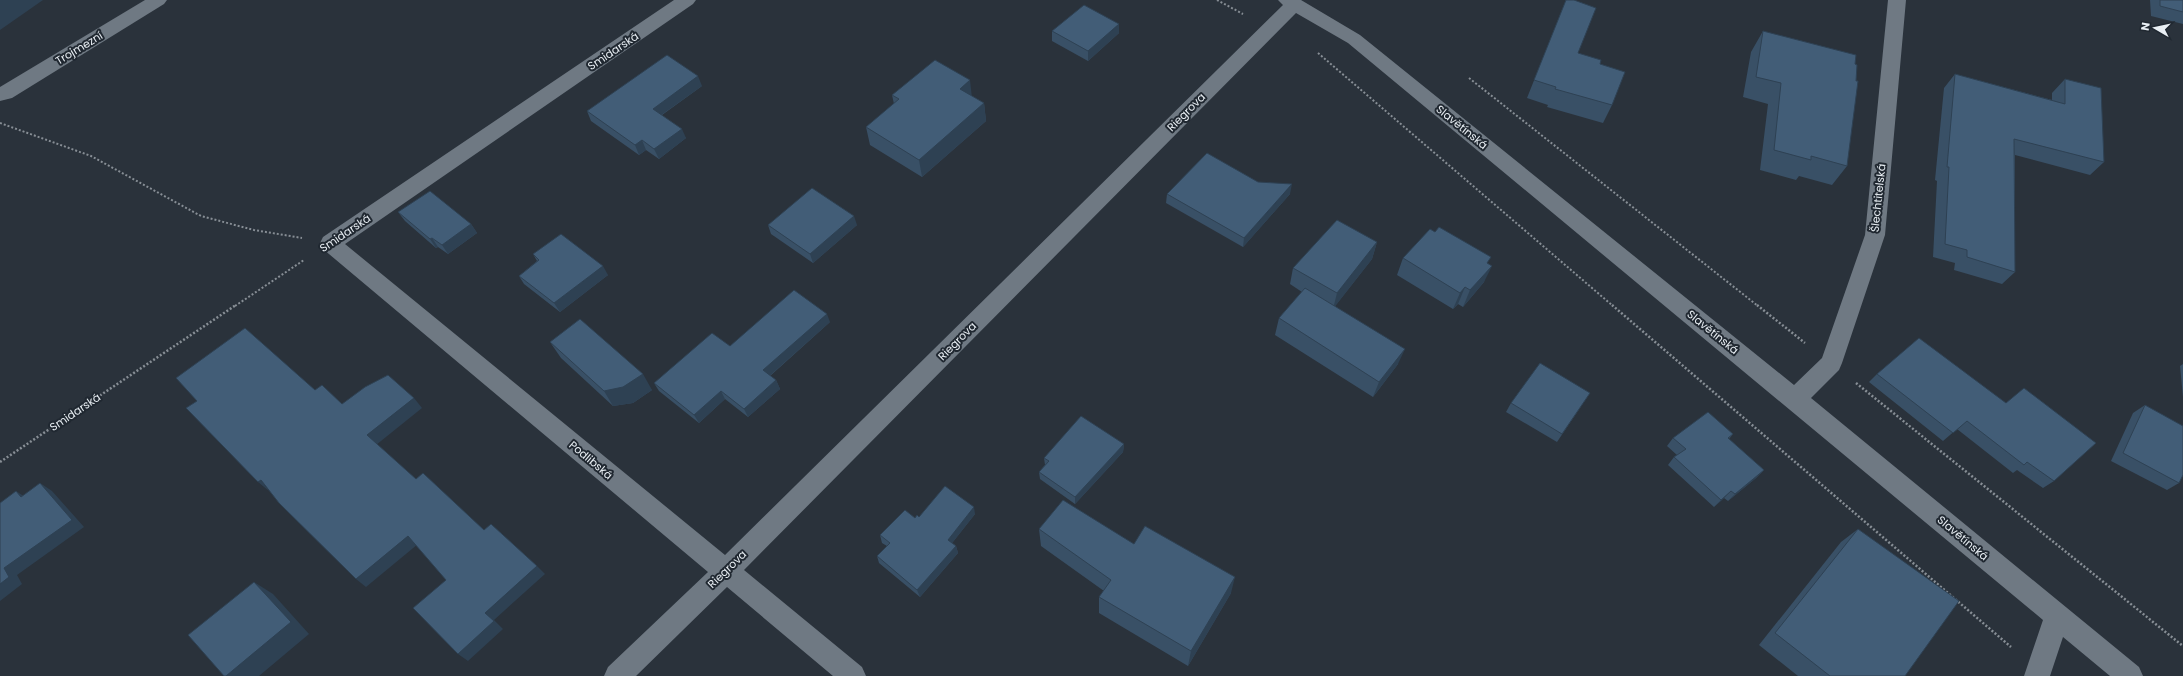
<svg xmlns="http://www.w3.org/2000/svg" width="2183" height="676" font-family="Poppins,sans-serif">
<style>
.lines{fill:none;stroke-linecap:round;stroke-linejoin:round}
.path-far1{stroke:#878e95;stroke-width:2;stroke-dasharray:2 2;stroke-linecap:butt}
.path{stroke:#878e95;stroke-width:2.5;stroke-dasharray:2 2;stroke-linecap:butt}
.minor{fill:#6f7983;fill-rule:evenodd}
.wall{fill:#395066}
.shaded-wall{fill:#2e4153}
.building{fill:#425d77;stroke:#2e4153}
.labels{text-anchor:middle;stroke-width:4;stroke-linejoin:round;paint-order:stroke}
.street-label{font-size:11px;fill:#e9eff4;stroke:#202831}
</style>
<rect width="100%" height="100%" fill="#2a323b"/>
<g class="lines">
<!-- path-far1 -->
<g class="path-far1">
<polyline points="1217,0 1243,14"/>
<polyline points="1318,53 1613,306"/>
<polyline points="1469,78 1758,306"/>
<polyline points="0,123 91,156 201,216 254,230 302,238"/>
<polyline points="235,306 304,260"/>
</g>
<!-- path -->
<g class="path">
<polyline points="1612,305 2011,647"/>
<polyline points="1757,305 1805,343"/>
<polyline points="1856,383 2183,646"/>
<polyline points="0,462 236,305"/>
</g>
<!-- minor -->
<g class="minor">
<polygon points="145,0 167,0 164,4 12,98 0,101 0,87"/>
<polygon points="674,0 696,0 693,4 345,244 725,555 1283,5 1278,0 1301,0 1360,35 1794,385 1822,358 1865,235 1888,0 1906,0 1885,235 1842,363 1839,370 1811,398 2139,667 2143,676 2110,676 2063,637 2050,676 2024,676 2043,620 1348,43 1296,13 744,570 862,667 866,676 833,676 727,587 636,676 604,676 608,667 708,572 323,249 320,243 323,237"/>
</g>
</g>
<!-- wall -->
<g class="wall">
<polygon points="1566,0 1578,53 1600,64 1612,105 1603,123 1547,107 1548,105 1527,98"/>
<polygon points="2150,0 2183,0 2183,24 2151,16"/>
<polygon points="1052,31 1119,33 1088,61 1052,41"/>
<polygon points="1763,31 1855,64 1847,166 1832,185 1799,176 1796,180 1760,170 1768,104 1743,97 1751,52"/>
<polygon points="1955,74 2052,100 2052,93 2065,79 2104,162 2090,175 2015,155 2015,272 2002,284 1954,270 1955,263 1933,257 1937,181 1935,180 1944,88"/>
<polygon points="702,86 662,115 686,138 659,159 646,150 639,155 591,121 587,111"/>
<polygon points="892,95 972,96 984,103 986,121 922,177 870,145 866,127 894,104"/>
<polygon points="1258,182 1290,194 1243,247 1166,203 1167,194"/>
<polygon points="398,212 471,224 477,233 448,254 438,247 436,248 405,221"/>
<polygon points="768,225 857,225 813,263 771,234"/>
<polygon points="1377,242 1372,259 1335,306 1398,364 1373,397 1275,335 1279,318 1302,292 1290,284 1293,268"/>
<polygon points="533,254 608,275 560,312 524,284 519,276 537,261"/>
<polygon points="1403,258 1488,264 1484,282 1463,307 1458,304 1453,309 1397,275"/>
<polygon points="830,322 770,376 776,380 780,389 748,417 725,399 699,423 659,391 654,383 730,346"/>
<polygon points="1919,338 2054,481 2043,488 2017,470 2013,473 1957,429 1943,441 1869,382 1877,374"/>
<polygon points="550,342 652,390 633,403 613,406 561,358"/>
<polygon points="2183,364 2183,397 2180,366"/>
<polygon points="1590,393 1557,442 1506,412 1511,403"/>
<polygon points="2145,405 2179,483 2167,490 2111,461 2133,413"/>
<polygon points="1733,434 1729,439 1764,470 1756,478 1728,501 1724,498 1714,507 1668,465 1674,457 1677,455 1667,446 1673,438"/>
<polygon points="1124,444 1123,452 1075,504 1040,479 1039,472 1045,465 1044,458"/>
<polygon points="975,514 952,543 956,546 958,553 920,597 879,563 877,556 887,546 882,543 880,535 915,518"/>
<polygon points="1039,529 1134,544 1231,593 1188,666 1099,613 1099,597 1104,591 1041,546"/>
<polygon points="1858,529 1905,676 1798,676 1759,645 1841,542"/>
</g>
<!-- shaded-wall -->
<g class="shaded-wall">
<polygon points="0,0 43,0 0,30"/>
<polygon points="1119,24 1119,33 1088,61 1088,51"/>
<polygon points="698,76 702,86 657,118 653,109"/>
<polygon points="970,80 972,98 960,89"/>
<polygon points="984,103 986,121 922,177 919,160"/>
<polygon points="682,129 686,138 659,159 654,149"/>
<polygon points="642,140 646,150 639,155 635,145"/>
<polygon points="1292,184 1290,194 1243,247 1244,238"/>
<polygon points="854,216 857,225 813,263 810,254"/>
<polygon points="471,224 477,233 448,254 442,245"/>
<polygon points="432,238 438,247 436,248 430,239"/>
<polygon points="1377,242 1372,259 1333,309 1337,293"/>
<polygon points="603,266 608,275 560,312 554,303"/>
<polygon points="1492,266 1484,282 1463,307 1470,290"/>
<polygon points="1465,287 1458,304 1453,309 1460,293"/>
<polygon points="827,314 830,322 766,379 763,370"/>
<polygon points="1405,349 1398,364 1373,397 1379,382"/>
<polygon points="643,374 652,390 633,403 613,406 604,391"/>
<polygon points="776,380 780,389 748,417 744,409"/>
<polygon points="721,391 725,399 699,423 694,415"/>
<polygon points="414,398 422,408 376,445 367,435"/>
<polygon points="1124,444 1123,452 1075,504 1075,497"/>
<polygon points="1764,470 1756,478 1728,501 1735,494"/>
<polygon points="261,480 269,491 258,482"/>
<polygon points="40,483 52,491 84,527 17,575 22,584 0,601 0,584 4,568"/>
<polygon points="16,491 28,499 21,497"/>
<polygon points="1731,491 1724,498 1714,507 1721,500"/>
<polygon points="974,507 975,514 949,547 948,540"/>
<polygon points="408,536 418,544 366,587 356,579"/>
<polygon points="956,546 958,553 920,597 917,590"/>
<polygon points="537,566 545,574 494,620 503,629 468,661 458,654 485,613"/>
<polygon points="1235,577 1231,593 1188,666 1191,651"/>
<polygon points="254,582 273,594 309,634 259,676 226,676"/>
</g>
<!-- building -->
<g class="building">
<polygon points="1566,0 1574,0 1596,8 1578,53 1601,60 1600,64 1625,72 1612,105 1555,89 1556,87 1534,80"/>
<polygon points="2160,0 2183,0 2183,12 2160,6"/>
<polygon points="1084,5 1119,24 1088,51 1052,31"/>
<polygon points="1763,31 1856,55 1855,64 1857,65 1856,81 1858,81 1847,166 1811,156 1811,160 1774,150 1781,83 1756,77"/>
<polygon points="667,55 698,76 653,109 682,129 654,149 642,140 635,145 587,111"/>
<polygon points="935,60 970,80 960,89 984,103 919,160 866,127 899,99 892,95"/>
<polygon points="1955,74 2065,104 2065,79 2101,88 2104,162 2014,139 2015,272 1967,257 1967,250 1945,244 1949,167 1947,167"/>
<polygon points="1207,153 1258,182 1292,184 1244,238 1167,194"/>
<polygon points="812,188 854,216 810,254 768,225"/>
<polygon points="430,191 471,224 442,245 432,238 430,239 398,212"/>
<polygon points="1337,220 1377,242 1337,293 1293,268"/>
<polygon points="1439,227 1491,257 1487,263 1492,266 1470,290 1465,287 1460,293 1403,258 1430,229 1435,232"/>
<polygon points="561,234 603,266 554,303 519,276 539,260 533,254"/>
<polygon points="1305,288 1405,349 1379,382 1279,318"/>
<polygon points="794,290 827,314 763,370 776,380 744,409 721,391 694,415 654,383 712,333 730,346"/>
<polygon points="580,319 643,374 623,387 604,391 550,342"/>
<polygon points="245,328 315,390 322,385 342,404 365,387 388,375 414,398 367,435 416,479 423,473 484,530 491,524 537,566 485,613 494,621 458,654 413,608 446,580 408,536 356,579 279,503 261,480 258,482 186,408 197,401 176,378"/>
<polygon points="1919,338 2006,403 2024,388 2096,443 2054,481 2027,462 2024,465 1967,421 1953,433 1877,374"/>
<polygon points="1540,363 1590,393 1562,434 1511,403"/>
<polygon points="2145,405 2183,426 2183,475 2179,483 2123,453"/>
<polygon points="1708,412 1733,434 1728,438 1764,470 1735,494 1731,491 1721,500 1674,457 1686,449 1673,438"/>
<polygon points="1081,416 1124,444 1075,497 1039,472 1049,461 1044,458"/>
<polygon points="40,483 72,520 4,568 9,577 0,584 0,503 16,491 21,497"/>
<polygon points="945,486 974,507 948,540 956,546 917,590 877,556 890,543 880,535 905,510 915,518 917,515 919,517"/>
<polygon points="1063,500 1134,544 1145,526 1235,577 1191,651 1099,597 1111,580 1039,529"/>
<polygon points="1858,529 1959,601 1905,676 1830,676 1775,633"/>
<polygon points="254,582 291,622 226,676 224,676 188,635"/>
</g>
<g class="labels">
<!-- street labels -->
<g class="street-label">
<text transform="translate(79 48) rotate(-31)" y="4">Trojmezní</text>
<text transform="translate(613 51) rotate(-34)" y="4">Smidarská</text>
<text transform="translate(1186 112) rotate(-45)" y="4">Riegrova</text>
<text transform="translate(1462 127) rotate(39)" y="4">Slavětínská</text>
<text transform="translate(1878 198) rotate(-84)" y="4">Šlechtitelská</text>
<text transform="translate(345 233) rotate(-34)" y="4">Smidarská</text>
<text transform="translate(1713 332) rotate(39)" y="4">Slavětínská</text>
<text transform="translate(957 341) rotate(-45)" y="4">Riegrova</text>
<text transform="translate(75 412) rotate(-34)" y="4">Smidarská</text>
<text transform="translate(591 460) rotate(40)" y="4">Podlibská</text>
<text transform="translate(1963 538) rotate(40)" y="4">Slavětínská</text>
<text transform="translate(727 569) rotate(-44)" y="4">Riegrova</text>
</g>
</g>
<!-- north arrow -->
<g transform="translate(2155 28) rotate(279)" stroke="#202831" stroke-width="3" paint-order="stroke">
<path d="M0-3L7 15L0 10L-7 15Z" fill="#e9eff4"/>
<text y="-6" font-size="11" font-weight="bold" text-anchor="middle" fill="#e9eff4">N</text>
</g>
</svg>
